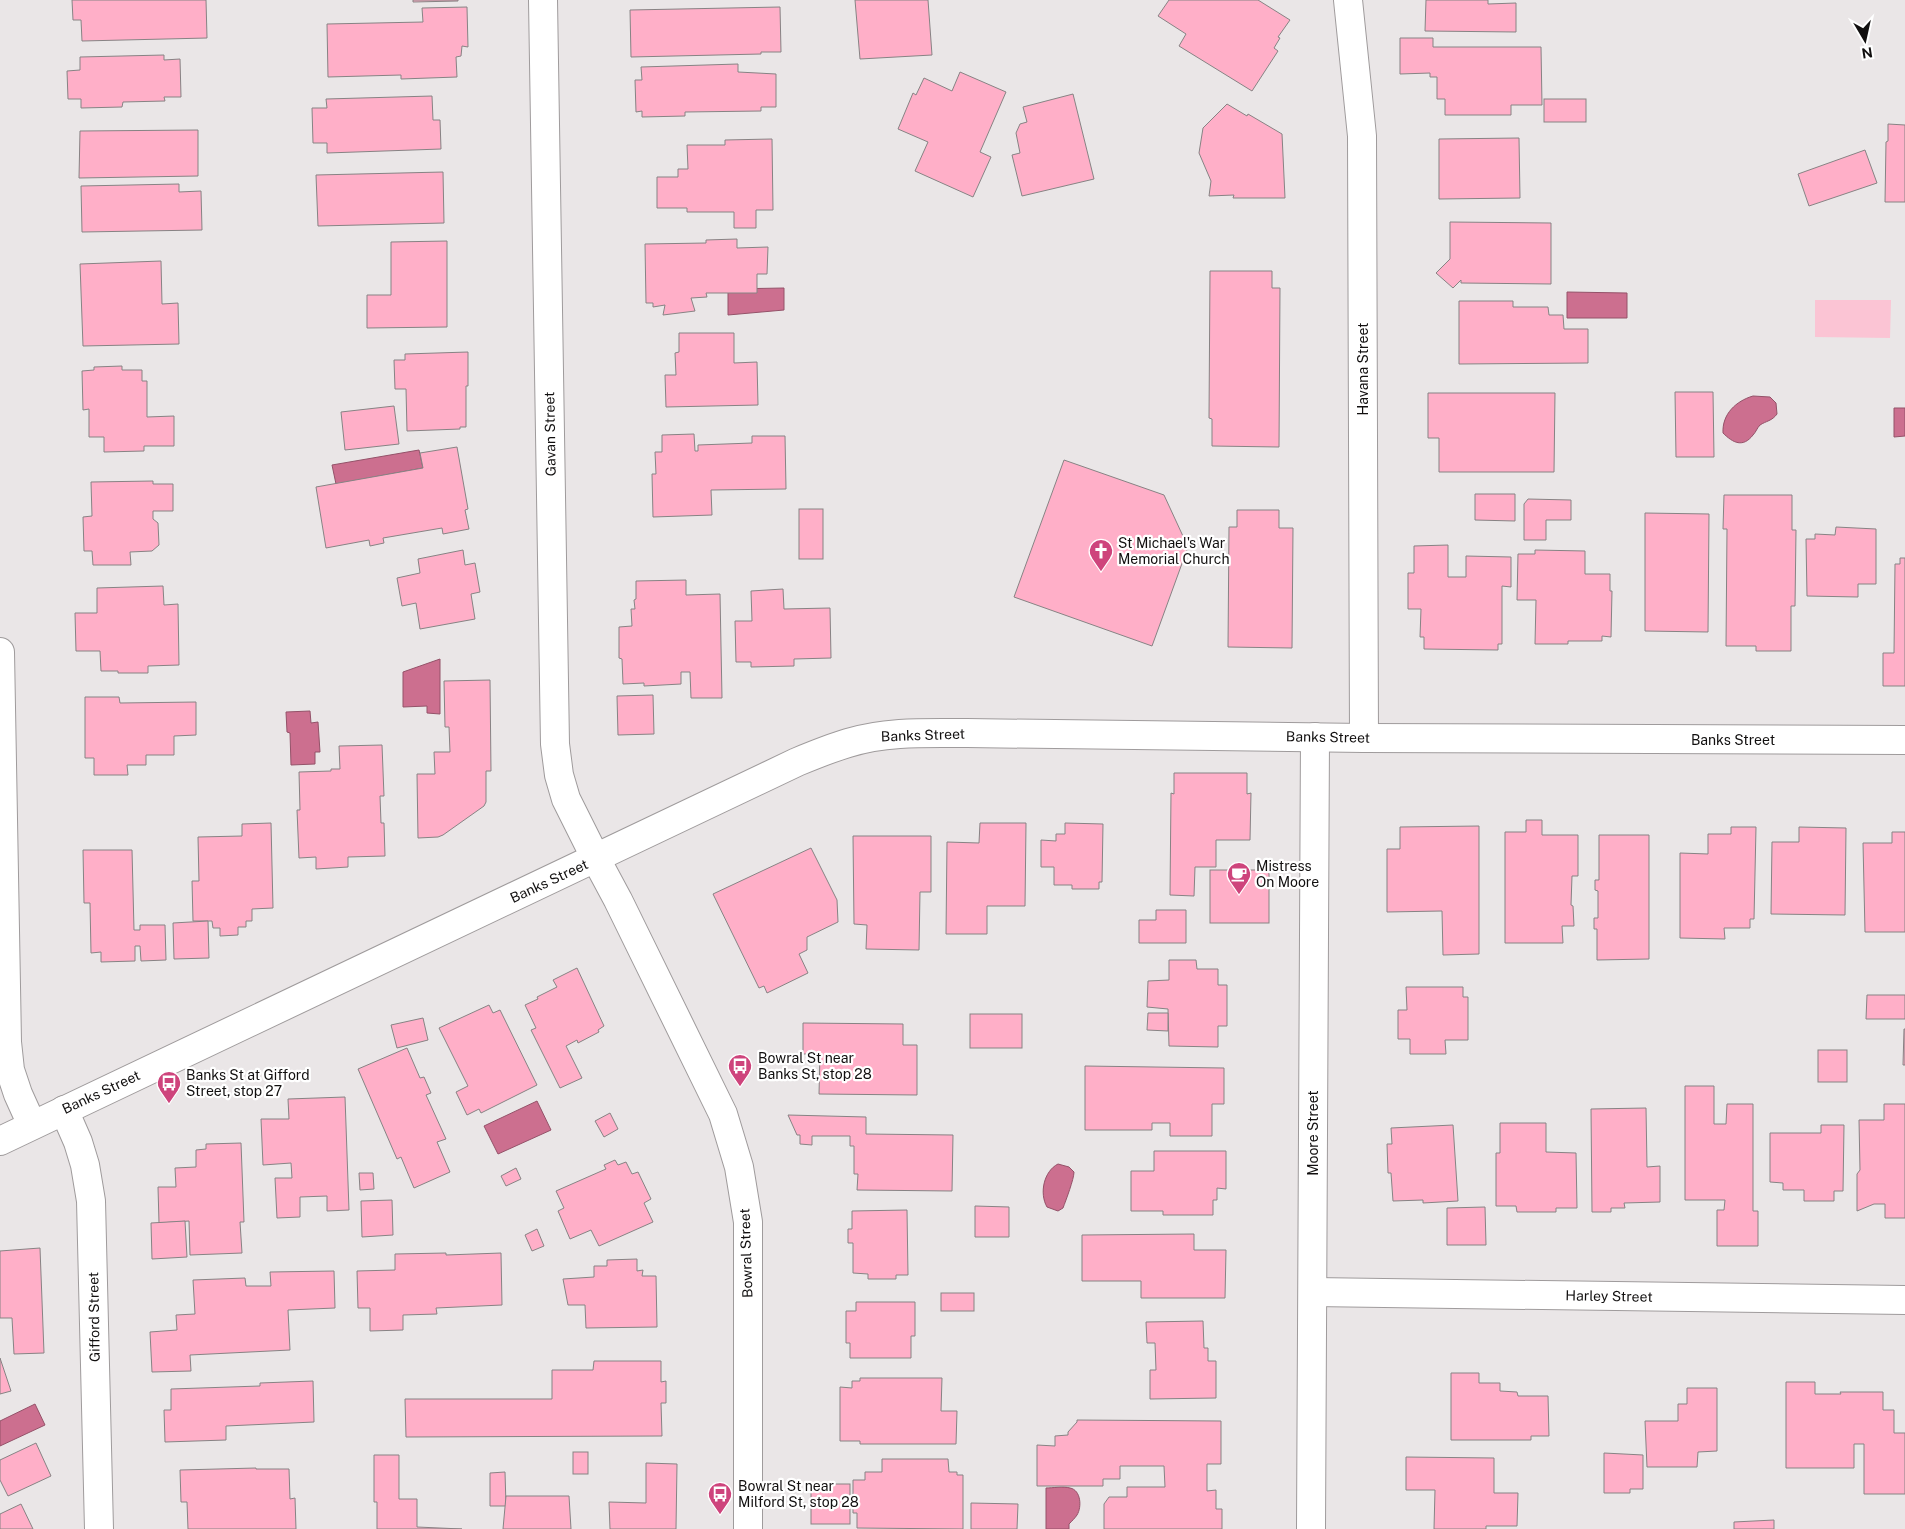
<svg xmlns="http://www.w3.org/2000/svg" width="1905" height="1529" font-family="'Public Sans',sans-serif">
<style>
.green{fill:#fbc4d4}
.water{fill:#cc6f8f;stroke:#945269}
.building{fill:#ffafc8;stroke:#878384}
.lines{fill:none;stroke-linecap:round;stroke-linejoin:round}
.minor-casing{stroke:#9f9b9c;stroke-width:30}
.tertiary-casing{stroke:#9f9b9c;stroke-width:30}
.secondary-casing{stroke:#9f9b9c;stroke-width:30}
.minor{stroke:#fff;stroke-width:28}
.tertiary{stroke:#fff;stroke-width:28}
.secondary{stroke:#fff;stroke-width:28}
.labels{text-anchor:middle;stroke-width:4.5;stroke-linejoin:round;paint-order:stroke}
.street-label{font-size:14px;fill:#110f0f;stroke:#fff}
.poi-label{font-size:14px;fill:#110f0f;stroke:#fff;text-anchor:start}
</style>
<rect width="100%" height="100%" fill="#eae6e7"/>
<!-- green -->
<polygon class="green" points="1815,300 1891,300 1890,338 1815,337"/>
<!-- water -->
<g class="water">
<polygon points="784,288 784,310 728,315 728,289"/>
<polygon points="1567,292 1627,293 1627,318 1567,318"/>
<path d="M1753,396L1770,397L1776,403L1777,414C1772,421 1766,421 1760,425C1757,428 1756,432 1753,435C1743,448 1733,443 1723,433C1722,414 1736,401 1753,396Z"/>
<polygon points="1894,408 1905,408 1905,436 1894,437"/>
<polygon points="419,450 423,468 336,484 332,465"/>
<polygon points="440,659 440,714 427,713 427,706 403,707 403,672"/>
<polygon points="310,711 311,723 318,722 320,752 315,752 315,764 291,765 290,733 287,732 286,712"/>
<polygon points="537,1101 551,1130 498,1154 484,1126"/>
<path d="M1058,1164L1069,1167L1074,1172C1074,1179 1066,1200 1063,1208L1058,1211L1047,1207C1039,1193 1044,1171 1058,1164Z"/>
<polygon points="35,1404 45,1425 0,1446 0,1421"/>
<path d="M1046,1488C1053,1488 1063,1486 1070,1488C1081,1490 1082,1507 1077,1515C1075,1518 1072,1521 1069,1524V1529H1046Z"/>
</g>
<!-- building -->
<g class="building">
<polygon points="72,0 206,0 207,38 82,41 81,20 73,20"/>
<polygon points="413,0 458,0 458,1 413,2"/>
<polygon points="855,0 928,0 932,55 860,59"/>
<polygon points="1169,0 1258,0 1290,20 1278,37 1280,38 1274,48 1278,51 1252,91 1179,46 1186,34 1158,16"/>
<polygon points="1426,0 1488,0 1488,4 1516,3 1516,32 1425,31"/>
<polygon points="467,7 468,47 462,46 461,56 456,57 457,77 401,79 401,75 328,77 327,24 423,22 422,8"/>
<polygon points="780,7 781,52 761,52 761,54 631,57 630,10"/>
<polygon points="1400,38 1433,38 1433,47 1541,47 1542,105 1511,105 1511,115 1445,115 1445,99 1437,99 1437,77 1430,77 1430,73 1400,74"/>
<polygon points="164,55 164,60 180,59 181,97 164,97 165,101 123,102 122,107 81,108 81,99 68,99 67,71 80,70 80,57"/>
<polygon points="738,64 738,72 776,74 776,107 761,107 761,111 685,112 685,116 642,117 642,111 636,112 635,80 642,80 641,67"/>
<polygon points="960,72 1006,92 980,152 991,157 973,197 915,171 928,142 898,129 913,93 916,95 924,78 952,91"/>
<polygon points="1073,94 1094,179 1022,196 1012,155 1020,153 1016,133 1020,124 1027,122 1023,107"/>
<polygon points="432,96 433,120 440,120 441,149 327,153 327,143 313,143 312,108 327,108 326,99"/>
<rect x="1544" y="99" width="42" height="23"/>
<polygon points="1227,104 1247,116 1248,114 1282,134 1285,198 1233,198 1234,195 1209,196 1211,181 1199,153 1203,128"/>
<polygon points="1888,124 1905,125 1905,202 1885,202 1886,142 1888,141"/>
<polygon points="198,130 198,176 79,178 80,131"/>
<polygon points="1519,138 1520,198 1439,199 1439,139"/>
<polygon points="772,139 773,210 756,210 756,228 734,228 734,212 687,212 687,208 657,208 657,177 678,177 678,169 688,169 687,145 725,145 725,140"/>
<polygon points="1865,150 1877,183 1809,206 1798,174"/>
<polygon points="443,172 444,223 318,226 316,175"/>
<polygon points="179,184 179,192 201,191 202,230 82,232 81,186"/>
<polygon points="1450,222 1551,223 1551,284 1461,283 1461,280 1453,288 1436,273 1450,259"/>
<polygon points="737,239 737,248 768,247 767,274 757,274 757,293 706,293 707,297 691,298 695,311 663,315 665,305 653,307 653,303 646,303 645,244 706,243 706,240"/>
<polygon points="447,241 447,327 367,328 367,295 391,295 391,242"/>
<polygon points="161,261 162,304 178,303 179,344 83,346 80,264"/>
<polygon points="1210,271 1272,271 1272,288 1280,288 1279,447 1212,446 1212,419 1209,418"/>
<polygon points="1459,301 1513,301 1513,307 1548,307 1549,315 1563,315 1564,329 1588,329 1588,363 1459,364"/>
<polygon points="679,333 734,333 734,363 757,362 758,405 666,407 665,375 676,375 675,353 679,352"/>
<polygon points="468,352 468,386 466,386 466,427 460,427 460,429 407,431 406,389 395,389 394,360 405,360 405,354"/>
<polygon points="122,366 122,370 142,370 142,381 147,381 147,417 174,416 174,446 144,446 144,451 104,452 104,437 89,437 89,409 83,410 82,371 94,370 94,367"/>
<polygon points="1675,392 1713,392 1714,457 1676,457"/>
<polygon points="1428,393 1555,393 1554,472 1439,472 1439,438 1428,438"/>
<polygon points="394,406 399,444 345,450 341,412"/>
<polygon points="694,434 695,451 698,451 698,445 752,443 752,436 785,436 786,489 711,490 712,515 653,517 652,474 656,474 655,452 662,452 662,435"/>
<polygon points="457,447 468,509 465,510 469,529 443,534 442,528 383,538 384,543 370,546 369,540 326,548 316,487 423,468 420,453"/>
<polygon points="1064,460 1164,495 1188,547 1152,646 1014,597"/>
<polygon points="153,481 153,484 173,484 173,511 153,511 153,519 158,523 159,545 152,551 130,552 131,565 93,565 92,551 84,551 83,517 92,516 91,482"/>
<polygon points="1475,494 1515,494 1515,521 1475,520"/>
<polygon points="1724,495 1792,495 1792,530 1796,530 1795,606 1791,606 1791,651 1756,651 1756,646 1726,646 1727,529 1723,529"/>
<polygon points="1528,499 1571,500 1571,520 1546,520 1546,540 1524,540 1524,504"/>
<rect x="799" y="509" width="24" height="50"/>
<polygon points="1237,510 1279,510 1279,528 1293,528 1292,648 1228,647 1229,527 1237,527"/>
<polygon points="1645,513 1709,514 1708,632 1645,631"/>
<polygon points="1836,527 1876,529 1876,584 1858,584 1858,597 1807,596 1806,539 1815,539 1815,534 1835,535"/>
<polygon points="1448,545 1448,577 1466,577 1466,556 1511,557 1511,587 1502,586 1502,644 1498,644 1498,650 1424,649 1424,637 1420,637 1421,609 1408,609 1408,573 1414,573 1414,546"/>
<polygon points="463,550 465,565 475,563 480,592 471,594 475,619 420,629 416,603 402,606 397,578 420,573 418,559"/>
<polygon points="1535,550 1585,551 1585,574 1610,574 1610,591 1612,591 1611,637 1602,636 1602,641 1568,641 1568,644 1535,644 1536,600 1517,600 1518,554 1535,554"/>
<polygon points="1900,558 1905,558 1905,686 1883,686 1883,653 1894,653 1895,564 1900,564"/>
<polygon points="686,580 686,595 720,594 722,698 691,698 690,672 681,672 681,684 644,686 644,683 623,684 622,659 619,658 619,627 632,626 631,609 635,609 634,600 636,599 636,581"/>
<polygon points="163,586 164,605 178,604 179,665 148,666 148,673 118,673 118,671 101,671 100,651 76,651 75,613 97,613 97,588"/>
<polygon points="783,589 784,609 830,608 831,658 794,659 794,666 751,667 751,662 736,662 735,621 752,621 751,591"/>
<polygon points="490,680 491,771 486,771 486,802 484,806 443,835 438,837 418,838 417,774 435,774 434,752 450,752 449,727 445,727 444,681"/>
<polygon points="653,695 654,734 618,735 617,696"/>
<polygon points="85,697 119,697 120,703 196,702 196,735 174,736 174,755 146,755 146,765 127,765 128,775 94,775 94,758 85,758"/>
<polygon points="382,745 384,796 380,796 381,823 384,823 385,856 348,857 348,867 316,869 316,857 299,858 297,810 300,810 299,772 331,771 331,769 340,769 339,746"/>
<polygon points="1174,773 1247,773 1247,794 1251,793 1250,840 1216,840 1216,867 1195,867 1194,896 1170,895 1171,793 1174,794"/>
<polygon points="1526,820 1542,820 1542,835 1578,835 1578,876 1572,876 1571,905 1573,906 1574,926 1562,926 1563,943 1505,943 1505,832 1526,832"/>
<polygon points="271,823 273,908 252,909 252,921 246,921 246,927 238,927 238,935 220,936 220,928 213,928 212,921 193,921 192,881 199,881 198,837 242,836 242,824"/>
<polygon points="980,823 1026,823 1025,906 987,906 987,934 946,934 947,842 979,843"/>
<polygon points="1065,823 1103,824 1102,882 1099,882 1099,889 1072,889 1072,885 1054,885 1054,867 1041,867 1041,840 1056,841 1056,834 1065,834"/>
<polygon points="1479,826 1479,954 1443,955 1442,911 1387,912 1387,849 1400,849 1400,827"/>
<polygon points="1731,827 1756,827 1754,919 1750,919 1750,928 1724,928 1725,939 1680,938 1680,853 1708,854 1708,834 1731,834"/>
<polygon points="1799,827 1846,828 1845,915 1771,914 1772,842 1799,842"/>
<polygon points="1892,832 1905,832 1905,932 1865,932 1863,843 1892,843"/>
<polygon points="1599,835 1649,835 1649,959 1597,960 1597,929 1594,929 1594,918 1598,918 1598,891 1595,890 1595,880 1599,880"/>
<polygon points="853,836 931,836 931,892 920,892 919,950 866,949 867,925 854,924"/>
<polygon points="811,848 837,900 838,922 807,937 807,950 799,954 808,973 767,993 764,986 759,988 713,894"/>
<polygon points="83,850 132,850 134,930 140,930 140,925 165,925 166,960 141,961 140,946 135,946 135,961 101,962 101,952 91,953 90,903 84,903"/>
<rect x="1210" y="870" width="59" height="53"/>
<polygon points="1156,910 1186,910 1186,943 1139,943 1139,920 1156,920"/>
<polygon points="208,921 209,958 174,959 173,923"/>
<polygon points="1169,960 1196,960 1197,969 1218,969 1218,985 1227,985 1227,1026 1218,1026 1218,1047 1169,1046 1168,1009 1147,1007 1148,981 1169,980"/>
<polygon points="577,968 604,1026 598,1030 599,1032 578,1043 577,1040 566,1046 582,1078 560,1088 531,1030 536,1028 525,1005 538,999 537,997 557,987 553,980"/>
<polygon points="1406,987 1463,987 1463,997 1468,997 1468,1040 1445,1040 1446,1054 1410,1054 1410,1039 1398,1039 1398,1010 1407,1010"/>
<polygon points="1867,995 1905,995 1905,1019 1866,1019"/>
<polygon points="489,1005 493,1013 500,1010 537,1085 481,1113 479,1109 467,1115 456,1092 468,1086 439,1028"/>
<polygon points="1148,1013 1168,1013 1168,1031 1147,1030"/>
<rect x="970" y="1014" width="52" height="34"/>
<polygon points="423,1018 428,1040 397,1048 391,1025"/>
<polygon points="803,1023 903,1024 903,1045 917,1045 917,1095 819,1094 820,1054 803,1054"/>
<polygon points="1904,1029 1905,1029 1905,1065 1903,1065"/>
<polygon points="407,1048 420,1078 424,1077 431,1093 426,1095 446,1139 437,1142 450,1172 414,1188 401,1157 397,1159 358,1069"/>
<rect x="1818" y="1050" width="29" height="32"/>
<polygon points="1085,1066 1224,1068 1224,1104 1212,1104 1212,1136 1170,1136 1170,1123 1152,1123 1152,1130 1085,1130"/>
<polygon points="1685,1086 1714,1086 1714,1124 1726,1124 1727,1104 1753,1104 1753,1211 1758,1211 1758,1246 1717,1246 1717,1210 1724,1210 1725,1200 1685,1200"/>
<polygon points="345,1097 349,1210 327,1211 327,1196 300,1197 300,1217 277,1218 275,1178 292,1178 291,1163 263,1165 261,1119 289,1119 288,1099"/>
<polygon points="1884,1104 1905,1104 1905,1218 1885,1218 1885,1204 1874,1204 1857,1211 1857,1174 1860,1170 1859,1120 1884,1120"/>
<polygon points="1646,1108 1647,1167 1660,1166 1660,1202 1624,1203 1625,1208 1611,1208 1611,1212 1592,1212 1591,1109"/>
<polygon points="610,1113 618,1129 604,1137 595,1121"/>
<polygon points="788,1115 866,1117 866,1134 953,1135 952,1191 857,1190 858,1174 854,1174 854,1146 850,1146 850,1136 812,1136 812,1145 800,1144 800,1135 797,1135"/>
<polygon points="1500,1123 1546,1123 1546,1152 1576,1153 1577,1208 1556,1208 1556,1212 1517,1212 1516,1206 1496,1206 1496,1153 1500,1153"/>
<polygon points="1453,1125 1458,1201 1423,1203 1423,1200 1393,1201 1391,1173 1388,1173 1387,1144 1392,1144 1391,1128"/>
<polygon points="1821,1125 1844,1125 1843,1191 1834,1191 1834,1201 1804,1201 1804,1190 1783,1190 1783,1183 1770,1182 1770,1133 1821,1133"/>
<polygon points="241,1143 244,1222 240,1222 242,1253 190,1255 189,1221 159,1223 158,1187 176,1187 175,1168 196,1167 196,1150 206,1149 206,1144"/>
<polygon points="1154,1151 1226,1151 1226,1189 1217,1188 1217,1200 1213,1200 1213,1215 1163,1215 1163,1211 1131,1211 1131,1171 1154,1171"/>
<polygon points="615,1160 618,1165 626,1162 632,1174 638,1172 651,1199 644,1203 653,1222 599,1246 591,1230 570,1239 558,1211 564,1208 556,1191 606,1169 604,1165"/>
<polygon points="516,1168 521,1179 506,1186 501,1176"/>
<polygon points="359,1173 373,1173 374,1189 360,1190"/>
<polygon points="392,1200 393,1235 362,1237 361,1201"/>
<polygon points="975,1206 1009,1207 1009,1237 975,1237"/>
<polygon points="1485,1207 1486,1245 1447,1245 1447,1208"/>
<polygon points="907,1210 908,1275 896,1275 896,1279 868,1279 868,1274 853,1273 853,1243 848,1243 848,1229 852,1229 852,1211"/>
<polygon points="185,1221 187,1257 152,1259 151,1223"/>
<polygon points="537,1229 544,1246 532,1251 525,1235"/>
<polygon points="1194,1234 1194,1250 1226,1250 1225,1298 1141,1298 1141,1281 1082,1281 1082,1235"/>
<polygon points="40,1248 44,1353 14,1354 12,1318 0,1318 0,1251"/>
<polygon points="446,1253 446,1255 501,1253 502,1305 436,1308 437,1314 403,1315 403,1330 370,1331 370,1308 358,1308 357,1271 395,1270 395,1254"/>
<polygon points="637,1259 637,1271 643,1270 642,1276 656,1276 657,1327 586,1328 585,1305 568,1305 563,1279 594,1277 594,1266 607,1266 607,1260"/>
<polygon points="334,1271 335,1308 288,1310 290,1350 190,1355 191,1371 152,1372 150,1332 177,1330 176,1315 195,1314 193,1280 245,1278 246,1286 271,1286 270,1272"/>
<rect x="941" y="1293" width="33" height="18"/>
<polygon points="856,1302 915,1302 915,1336 911,1336 911,1358 850,1358 850,1343 846,1343 846,1311 856,1311"/>
<polygon points="1203,1321 1204,1348 1208,1348 1208,1361 1216,1361 1216,1398 1150,1399 1150,1370 1156,1370 1155,1343 1147,1343 1146,1322"/>
<polygon points="0,1358 11,1391 0,1394"/>
<polygon points="594,1361 661,1361 661,1382 666,1381 666,1403 661,1403 662,1436 406,1437 405,1399 552,1399 552,1370 593,1370"/>
<polygon points="1451,1373 1479,1373 1479,1383 1500,1383 1500,1391 1517,1392 1518,1396 1548,1396 1549,1436 1531,1436 1531,1440 1451,1440"/>
<polygon points="860,1378 942,1378 941,1411 957,1411 956,1444 860,1444 860,1441 840,1441 840,1387 852,1388 852,1381 860,1381"/>
<polygon points="313,1381 314,1422 226,1426 226,1440 165,1442 164,1410 171,1410 171,1389 260,1386 260,1383"/>
<polygon points="1786,1382 1815,1382 1815,1394 1841,1394 1840,1392 1883,1392 1883,1410 1894,1410 1894,1433 1905,1433 1905,1494 1864,1494 1864,1444 1854,1444 1854,1468 1786,1468"/>
<polygon points="1687,1388 1717,1388 1717,1451 1698,1452 1697,1467 1647,1467 1645,1421 1678,1421 1678,1404 1687,1404"/>
<polygon points="1077,1420 1221,1421 1221,1464 1207,1464 1207,1491 1216,1490 1216,1509 1222,1509 1222,1529 1104,1529 1104,1504 1109,1497 1127,1497 1127,1487 1165,1487 1164,1466 1120,1466 1120,1479 1103,1479 1103,1486 1037,1486 1037,1445 1055,1446 1055,1436 1068,1435 1068,1432 1077,1422"/>
<polygon points="36,1443 51,1476 8,1496 0,1480 0,1460"/>
<rect x="573" y="1452" width="15" height="22"/>
<polygon points="1604,1453 1643,1455 1643,1489 1630,1489 1630,1493 1604,1493"/>
<polygon points="374,1455 399,1455 399,1499 417,1499 417,1527 462,1529 377,1529 377,1502 374,1502"/>
<polygon points="1406,1457 1494,1458 1494,1493 1518,1493 1517,1526 1486,1526 1486,1529 1434,1529 1435,1490 1406,1490"/>
<polygon points="882,1459 948,1459 949,1472 957,1472 957,1475 963,1475 963,1529 857,1528 857,1513 853,1513 853,1480 865,1480 865,1472 882,1472"/>
<polygon points="646,1463 677,1464 676,1529 610,1529 609,1502 646,1503"/>
<polygon points="256,1468 256,1469 289,1469 290,1499 295,1498 296,1529 188,1529 187,1502 181,1502 180,1470"/>
<polygon points="505,1472 506,1506 490,1506 490,1473"/>
<rect x="811" y="1484" width="39" height="40"/>
<polygon points="506,1496 569,1496 571,1529 503,1529"/>
<polygon points="971,1503 1018,1504 1017,1529 971,1529"/>
<polygon points="21,1504 33,1529 0,1529 0,1514"/>
<polygon points="1774,1520 1774,1529 1734,1529 1734,1522"/>
</g>
<g class="lines">
<!-- minor casing -->
<g class="minor-casing">
<g id="minor">
<polyline points="543,0 555,744 559,775 566,799 596,859"/>
<polyline points="1348,0 1362,136 1364,738"/>
<polyline points="0,652 7,1042 10,1070 18,1094 32,1125"/>
<polyline points="64,1110 78,1142 85,1165 91,1201 99,1529"/>
<polyline points="1313,1292 1905,1300"/>
<polyline points="1311,1529 1315,737"/>
</g>
</g>
<!-- tertiary casing -->
<g class="tertiary-casing">
<polyline id="tertiary" points="596,859 618,900 723,1114 739,1167 748,1222 748,1529"/>
</g>
<!-- secondary casing -->
<g class="secondary-casing">
<path id="secondary" d="M0,1141L797,762C814,755 831,748 848,743C886,731 928,733 967,733L1364,738L1905,740"/>
</g>
<!-- minor -->
<use href="#minor" class="minor"/>
<!-- tertiary -->
<use href="#tertiary" class="tertiary"/>
<!-- secondary -->
<use href="#secondary" class="secondary"/>
</g>
<!-- icons -->
<defs>
<g id="church-pin" transform="scale(1.25)"><path d="M0 17L-7.5 6A9.5 9.5 0 1 1 7.5 6Z" fill="#ce447c" stroke="#fff"/><path d="M-1.2-6h2.4v3.5h3.3v2.4h-3.3V6h-2.4V-.1h-3.3v-2.4h3.3Z" fill="#fff"/></g>
<g id="cafe-pin" transform="scale(1.25)"><path d="M0 17L-7.5 6A9.5 9.5 0 1 1 7.5 6Z" fill="#ce447c" stroke="#fff"/><path d="M-5.5-4.5H6V0H3Q3 3.5 0 3.5H-2.5Q-5.5 3.5-5.5 0ZM3-3.2v2h1.7v-2ZM-6 4.5H4V6H-6Z" fill="#fff"/></g>
<g id="bus-pin" transform="scale(1.25)"><path d="M0 17L-7.5 6A9.5 9.5 0 1 1 7.5 6Z" fill="#ce447c" stroke="#fff"/><path d="M-5-6H5V4H4V6H2V4H-2V6H-4V4H-5ZM-3.5-4V0h7V-4ZM-3.5 1.2v1.5H-2V1.2ZM2 1.2v1.5H3.5V1.2Z" fill="#fff"/></g>
</defs>
<g fill-rule="evenodd">
<use href="#church-pin" x="1101" y="551"/>
<use href="#cafe-pin" x="1239" y="874"/>
<use href="#bus-pin" x="740" y="1066"/>
<use href="#bus-pin" x="169" y="1083"/>
<use href="#bus-pin" x="720" y="1494"/>
</g>
<g class="labels">
<!-- street labels -->
<g class="street-label">
<text transform="translate(1363 369) rotate(-90)" y="5">Havana Street</text>
<text transform="translate(550 434) rotate(-91)" y="5">Gavan Street</text>
<text transform="translate(923 735) rotate(-2)" y="5">Banks Street</text>
<text transform="translate(1328 737) rotate(1)" y="5">Banks Street</text>
<text x="1733" y="745">Banks Street</text>
<text transform="translate(549 881) rotate(-25)" y="5">Banks Street</text>
<text transform="translate(101 1092) rotate(-25)" y="5">Banks Street</text>
<text transform="translate(1313 1133) rotate(-90)" y="5">Moore Street</text>
<text transform="translate(746 1253) rotate(-92)" y="5">Bowral Street</text>
<text transform="translate(1609 1296) rotate(1)" y="5">Harley Street</text>
<text transform="translate(94 1317) rotate(-91)" y="5">Gifford Street</text>
</g>
<!-- poi labels -->
<g class="poi-label">
<text x="1118" y="548">St Michael's War<tspan x="1118" dy="16">Memorial Church</tspan></text>
<text x="1256" y="871">Mistress<tspan x="1256" dy="16">On Moore</tspan></text>
<text x="758" y="1063">Bowral St near<tspan x="758" dy="16">Banks St, stop 28</tspan></text>
<text x="186" y="1080">Banks St at Gifford<tspan x="186" dy="16">Street, stop 27</tspan></text>
<text x="738" y="1491">Bowral St near<tspan x="738" dy="16">Milford St, stop 28</tspan></text>
</g>
</g>
<!-- north arrow -->
<g transform="translate(1865 40) rotate(171)" stroke="#ffffff" stroke-width="4" paint-order="stroke">
<path d="M0-4L9 19L0 12L-9 19Z" fill="#110f0f"/>
<text y="-8" font-size="14" font-weight="bold" text-anchor="middle" fill="#110f0f">N</text>
</g>
</svg>
